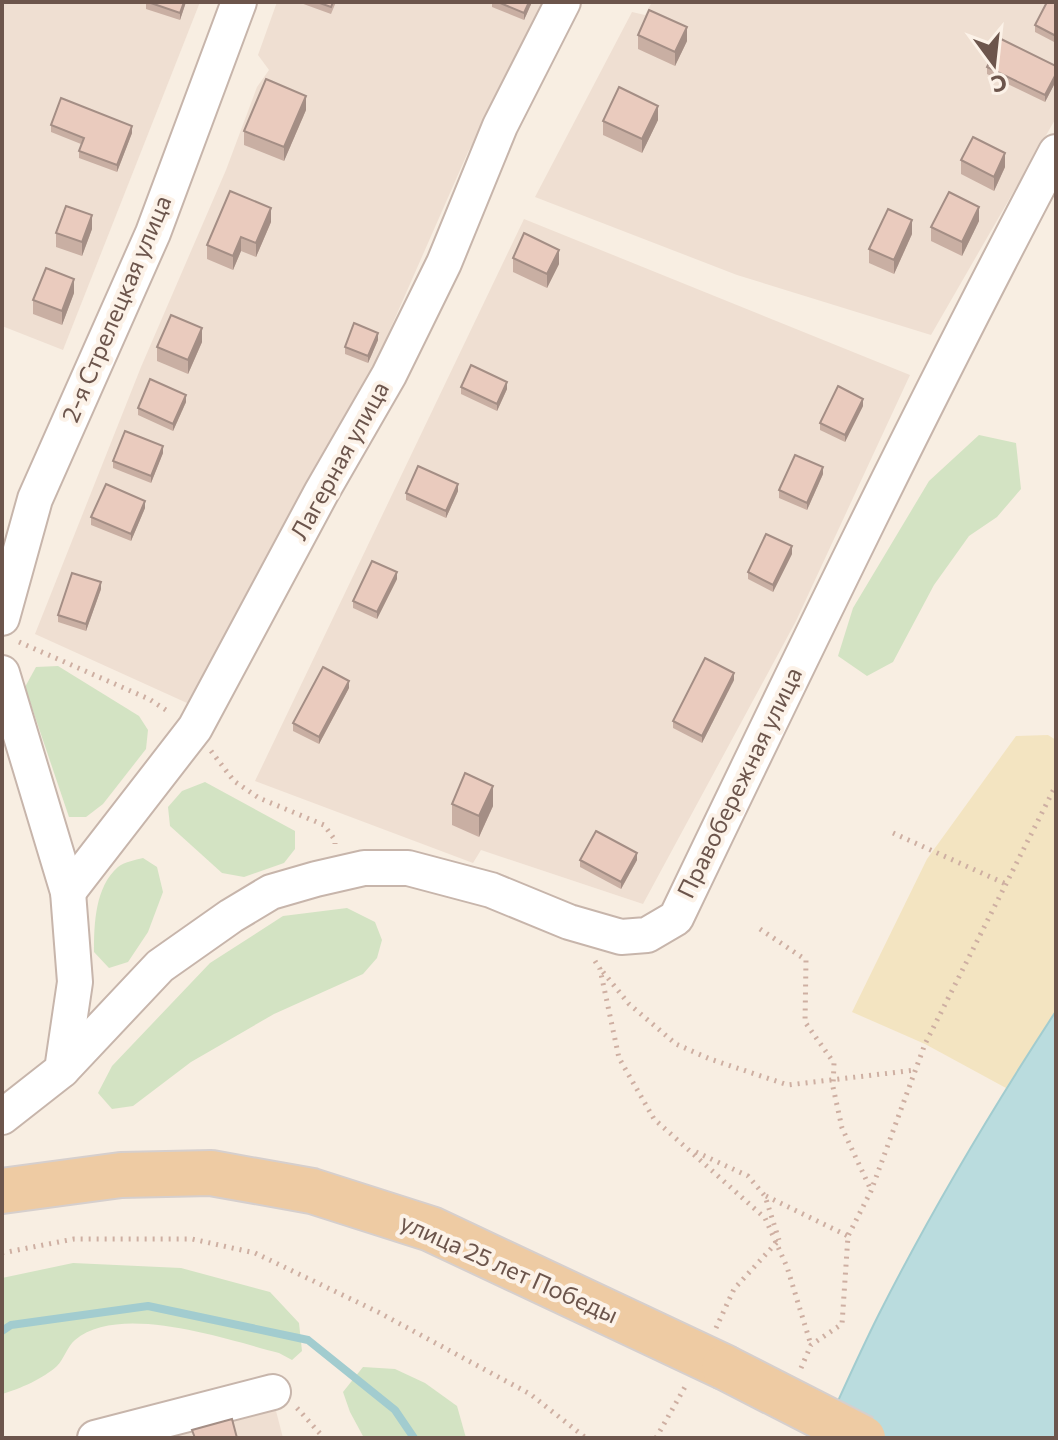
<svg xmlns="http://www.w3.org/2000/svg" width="1058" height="1440" font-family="Commissioner,sans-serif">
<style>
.residential{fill:#efdfd2}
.green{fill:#d3e3c3}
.sand{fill:#f3e4c1}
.water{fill:#badcde;stroke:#a2cccf;stroke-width:2}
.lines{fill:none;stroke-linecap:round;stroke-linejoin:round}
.stream{stroke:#a2cccf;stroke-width:8}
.minor-casing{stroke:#c7b5ab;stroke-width:38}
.major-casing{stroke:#d6cfcd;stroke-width:48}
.path{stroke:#ceafa2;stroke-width:5;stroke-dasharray:2 6;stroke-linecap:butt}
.minor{stroke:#fff;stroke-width:34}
.major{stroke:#eecba3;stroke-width:44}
.major-bridge-casing{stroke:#d6cfcd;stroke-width:48;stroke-linecap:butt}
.major-bridge{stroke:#eecba3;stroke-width:44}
.wall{fill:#c9afa3}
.shaded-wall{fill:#a48e85}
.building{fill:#eacbbe;stroke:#a48e85;stroke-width:2}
.labels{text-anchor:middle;stroke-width:8;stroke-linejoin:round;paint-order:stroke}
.street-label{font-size:24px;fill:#6c554c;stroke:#fcf2e8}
</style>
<rect width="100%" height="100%" fill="#f8eee2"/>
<!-- residential -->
<g class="residential">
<polygon points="2,2 200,2 63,350 2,326"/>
<polygon points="277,2 547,2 530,41 468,152 370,375 329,442 297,511 187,703 35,634 141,367 226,170 257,87 269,70 258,55"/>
<polygon points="652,2 1056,2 1056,118 931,335 737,275 535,197 632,12 645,15"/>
<polygon points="524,219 910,375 796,621 643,904 481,850 473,863 255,781"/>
<polygon points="274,1403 283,1438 138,1438"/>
</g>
<!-- green -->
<g class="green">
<polygon points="979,435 1016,443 1021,489 997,517 969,536 934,585 893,662 867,676 838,656 853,608 929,481"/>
<polygon points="58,666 139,716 148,730 146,749 103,804 86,817 69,817 25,687 36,667"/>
<polygon points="205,782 295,831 295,849 284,863 244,877 222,873 170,826 168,807 182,791"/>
<path d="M143,858L157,867L163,892L148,932L128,962L109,968L94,952C94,924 95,887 118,867C124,862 135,860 143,858Z"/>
<polygon points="347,908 375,922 382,940 377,958 363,974 274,1014 191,1062 133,1106 112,1109 98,1093 112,1066 210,963 283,916"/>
<path d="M73,1263L181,1268L270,1292L299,1323L302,1351L292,1360L279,1353C228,1340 120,1302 75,1340C67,1347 64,1359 57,1366C44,1378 20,1389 2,1394V1278Z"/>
<polygon points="363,1367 395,1369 425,1383 457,1406 466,1438 364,1438 350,1412 343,1392"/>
</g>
<!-- sand -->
<polygon class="sand" points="1048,735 1056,740 1056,1011 1006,1088 925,1044 852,1012 927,859 1016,736"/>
<!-- water -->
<path class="water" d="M1056,1011V1438H821C840,1397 858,1356 878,1316C931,1211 992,1109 1056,1011Z"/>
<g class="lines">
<!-- stream -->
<polyline class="stream" points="2,1331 11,1325 148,1306 308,1340 395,1410 414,1438"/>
<!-- minor casing -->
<g class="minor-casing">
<g id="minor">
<polyline points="2,618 35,499 153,233 239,2"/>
<polyline points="2,673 68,892 75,982 62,1070 2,1117"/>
<polyline points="68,892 195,728 321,493 389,375 444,263 500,126 563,2"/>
<path d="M62,1070L160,966L231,916L271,892L316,879L364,868H408L491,890L569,922L621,937L647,935L676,918C799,661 923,404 1056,152"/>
<polyline points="95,1438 273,1392"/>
</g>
</g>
<!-- major casing -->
<g class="major-casing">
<polyline id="major" points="2,1191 121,1175 211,1173 312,1191 431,1229 724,1367"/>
</g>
<!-- path -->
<g class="path">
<polyline points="19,642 149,699 169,712"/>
<polyline points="211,751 234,781 259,798 324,825 335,840 335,844"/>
<polyline points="893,833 1006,884"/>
<polyline points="760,929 806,960 805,1022 834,1063 833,1087 842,1128 871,1190"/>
<polyline points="595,961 600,969 619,1058 654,1119 765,1218 787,1267 811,1345"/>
<polyline points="603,972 629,1004 676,1044 710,1059 788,1085 916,1070"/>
<polyline points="696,1152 748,1176 765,1196 779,1240"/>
<polyline points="766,1196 848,1236"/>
<polyline points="2,1253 74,1239 192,1239 255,1253 378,1312 530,1394 586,1438"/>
<polyline points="716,1328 734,1289 777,1242"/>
<polyline points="801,1368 811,1345 842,1324 848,1236 871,1191 925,1044 1056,785"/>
<polyline points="297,1408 324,1438"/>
<polyline points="656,1438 685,1387"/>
</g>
<!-- minor -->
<use href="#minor" class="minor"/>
<!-- major -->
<use href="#major" class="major"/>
<!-- major-bridge casing -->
<g class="major-bridge-casing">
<polyline id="major-bridge" points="724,1367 863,1438"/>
</g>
<!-- major-bridge -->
<use href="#major-bridge" class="major-bridge"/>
</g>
<!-- wall -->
<g class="wall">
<polygon points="146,2 186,2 180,20 146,9"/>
<polygon points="298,2 336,2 331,14"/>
<polygon points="492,2 532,2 524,20 492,7"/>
<polygon points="1056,2 1056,43 1035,32 1035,25"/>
<polygon points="638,35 687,41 675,66 638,49"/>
<polygon points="1056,66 1056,81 1045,102 987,74 987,67"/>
<polygon points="306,110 284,161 244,145 244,131"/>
<polygon points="658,120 642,153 603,135 603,121"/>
<polygon points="51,125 132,133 117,172 79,158 79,151 81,144 51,132"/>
<polygon points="961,160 1005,167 994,191 961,174"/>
<polygon points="979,221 962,256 931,241 931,227"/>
<polygon points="271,222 256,257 241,251 233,270 207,259 207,245"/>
<polygon points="92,229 82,256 56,247 56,233"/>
<polygon points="912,234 894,274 869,263 869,249"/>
<polygon points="513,258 559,264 547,288 513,272"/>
<polygon points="74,293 62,325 33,314 33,300"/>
<polygon points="378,340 368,363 345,354 345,347"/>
<polygon points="202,342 188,374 157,361 157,347"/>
<polygon points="461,387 507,389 497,411 461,394"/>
<polygon points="186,402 173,431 138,415 138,408"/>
<polygon points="863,406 845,442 820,430 820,423"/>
<polygon points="163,453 151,483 113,468 113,461"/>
<polygon points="823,474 807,510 779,498 779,490"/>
<polygon points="458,491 446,518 406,500 406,493"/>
<polygon points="145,508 131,541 91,525 91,517"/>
<polygon points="792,554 773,592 748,579 748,572"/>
<polygon points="397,579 377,619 353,608 353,601"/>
<polygon points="101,589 86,631 58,622 58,615"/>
<polygon points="734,680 702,743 673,728 673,721"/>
<polygon points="349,688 319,744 293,731 293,723"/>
<polygon points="452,804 493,806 479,837 452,825"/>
<polygon points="580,860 637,860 621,889 580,867"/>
</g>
<!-- shaded-wall -->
<g class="shaded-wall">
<polygon points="184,2 186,2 180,20 180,13"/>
<polygon points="529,2 532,2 524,20 524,13"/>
<polygon points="687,27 687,41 675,66 675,52"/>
<polygon points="1056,74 1056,81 1045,102 1045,95"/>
<polygon points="306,96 306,110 284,161 284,147"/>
<polygon points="658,106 658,120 642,153 642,139"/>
<polygon points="132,126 132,133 117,172 117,165"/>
<polygon points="1005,153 1005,167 994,191 994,177"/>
<polygon points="979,207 979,221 962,256 962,242"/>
<polygon points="271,208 271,222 256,257 256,243"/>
<polygon points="92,215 92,229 82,256 82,242"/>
<polygon points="912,220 912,234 894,274 894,260"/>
<polygon points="241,237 241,251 233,270 233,256"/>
<polygon points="559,250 559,264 547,288 547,274"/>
<polygon points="74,279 74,293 62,325 62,311"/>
<polygon points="202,328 202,342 188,374 188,360"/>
<polygon points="378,333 378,340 368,363 368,356"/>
<polygon points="507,382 507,389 497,411 497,404"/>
<polygon points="186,395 186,402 173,431 173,424"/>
<polygon points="863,399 863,406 845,442 845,435"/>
<polygon points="163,446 163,453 151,483 151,476"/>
<polygon points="823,467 823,474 807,510 807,503"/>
<polygon points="458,484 458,491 446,518 446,511"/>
<polygon points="145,501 145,508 131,541 131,534"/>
<polygon points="792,546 792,554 773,592 773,585"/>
<polygon points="397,572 397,579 377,619 377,612"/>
<polygon points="101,582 101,589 86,631 86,624"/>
<polygon points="734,673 734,680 702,743 702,736"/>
<polygon points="349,681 349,688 319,744 319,737"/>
<polygon points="493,786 493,806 479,837 479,816"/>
<polygon points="637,853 637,860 621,889 621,882"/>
</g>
<!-- building -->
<g class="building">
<polygon points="148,2 184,2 180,13"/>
<polygon points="317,2 333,2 331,7"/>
<polygon points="498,2 529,2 524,13"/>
<polygon points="1047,2 1056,2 1056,36 1035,25"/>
<polygon points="649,10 687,27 675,52 638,35"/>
<polygon points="1001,39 1056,66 1056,74 1045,95 987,67"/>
<polygon points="266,79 306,96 284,147 244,131"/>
<polygon points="619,87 658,106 642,139 603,121"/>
<polygon points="61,98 132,126 117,165 79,151 84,138 51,125"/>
<polygon points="973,137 1005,153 994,177 961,160"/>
<polygon points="230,191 271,208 256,243 241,237 233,256 207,245"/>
<polygon points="949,192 979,207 962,242 931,227"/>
<polygon points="66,206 92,215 82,242 56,233"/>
<polygon points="888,209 912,220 894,260 869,249"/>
<polygon points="524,233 559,250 547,274 513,258"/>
<polygon points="46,268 74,279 62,311 33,300"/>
<polygon points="171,315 202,328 188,360 157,347"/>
<polygon points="354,323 378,333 368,356 345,347"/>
<polygon points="471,365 507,382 497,404 461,387"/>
<polygon points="150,379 186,395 173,424 138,408"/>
<polygon points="838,386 863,399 845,435 820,423"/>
<polygon points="125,431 163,446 151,476 113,461"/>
<polygon points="795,455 823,467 807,503 779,490"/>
<polygon points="418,466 458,484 446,511 406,493"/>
<polygon points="106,484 145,501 131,534 91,517"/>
<polygon points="766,534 792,546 773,585 748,572"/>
<polygon points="372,561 397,572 377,612 353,601"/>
<polygon points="72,573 101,582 86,624 58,615"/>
<polygon points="705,658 734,673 702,736 673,721"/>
<polygon points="323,667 349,681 319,737 293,723"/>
<polygon points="465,773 493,786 479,816 452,804"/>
<polygon points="596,831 637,853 621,882 580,860"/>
<polygon points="232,1419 237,1438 195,1438 192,1430"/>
</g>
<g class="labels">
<!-- street labels -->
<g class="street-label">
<text transform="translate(117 309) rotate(-67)" y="8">2-я Стрелецкая улица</text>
<text transform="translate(340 461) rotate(-61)" y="8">Лагерная улица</text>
<text transform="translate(740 783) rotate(-64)" y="8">Правобережная улица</text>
<text transform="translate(509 1269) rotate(24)" y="8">улица 25 лет Победы</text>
</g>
</g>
<!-- border -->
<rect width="1058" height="1440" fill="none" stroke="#6c554c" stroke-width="8"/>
<!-- north arrow -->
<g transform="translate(994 64) rotate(165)" stroke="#fcf2e8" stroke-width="6" paint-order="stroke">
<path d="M0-6L14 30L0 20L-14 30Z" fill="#6c554c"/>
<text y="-12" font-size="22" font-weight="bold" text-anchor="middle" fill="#6c554c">С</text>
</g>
</svg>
